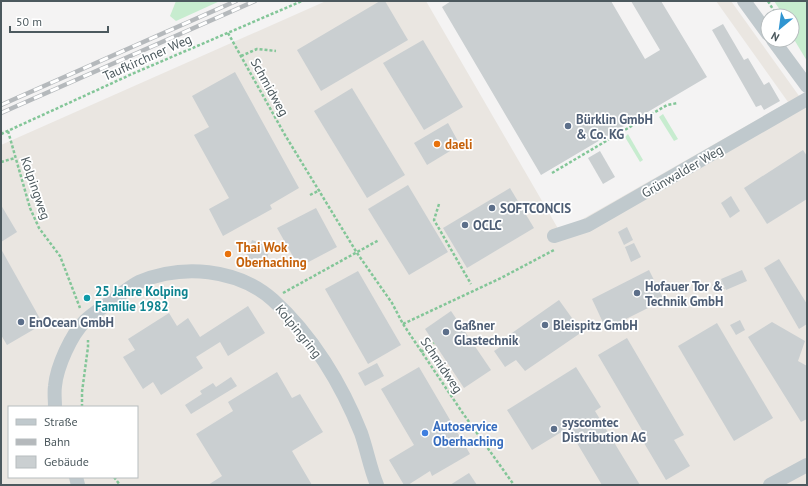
<svg xmlns="http://www.w3.org/2000/svg" width="808" height="486" font-family="'PT Sans',sans-serif">
<style>
.commercial{fill:#eae6e1;fill-rule:evenodd}
.green{fill:#c7eccf}
.building{fill:#cacfd1}
.lines{fill:none;stroke-linecap:round;stroke-linejoin:round}
.path{stroke:#83c698;stroke-width:2.5;stroke-dasharray:3 2;stroke-linecap:butt}
.minor{stroke:#c0c9cd;stroke-width:14}
.rail-casing{stroke:#b5b9bc;stroke-width:4.5}
.rail{stroke:#fff;stroke-width:3;stroke-dasharray:9;stroke-linecap:butt}
.service-dot{fill:#5c6f8a;stroke:#fff;stroke-width:1.5}
.food-dot{fill:#e8710a;stroke:#fff;stroke-width:1.5}
.culture-dot{fill:#0f9aa8;stroke:#fff;stroke-width:1.5}
.shop-dot{fill:#3f7fe0;stroke:#fff;stroke-width:1.5}
.labels{text-anchor:middle;stroke-width:3.5;stroke-linejoin:round;paint-order:stroke}
.street-label{font-size:13px;fill:#4c595e;stroke:#fff}
.service-label{font-size:13px;font-weight:bold;fill:#4e5e75;stroke:#fff;text-anchor:start}
.food-label{font-size:13px;font-weight:bold;fill:#c56008;stroke:#fff;text-anchor:start}
.culture-label{font-size:13px;font-weight:bold;fill:#0d838f;stroke:#fff;text-anchor:start}
.shop-label{font-size:13px;font-weight:bold;fill:#366cbe;stroke:#fff;text-anchor:start}
</style>
<rect width="100%" height="100%" fill="#f4f3f3"/>
<!-- commercial -->
<path class="commercial" d="M326,1H426L560,232L788,102L716,1H731L807,107V485H1V145ZM9,407H137V477H9Z"/>
<!-- green -->
<g class="green">
<polygon points="176,1 220,1 176,21 170,16"/>
<polygon points="774,1 807,1 807,61 792,36 792,16 784,16"/>
<polygon points="663,114 678,139 674,141 659,117"/>
<polygon points="628,134 643,160 640,162 625,137"/>
</g>
<!-- building -->
<g class="building">
<polygon points="380,1 385,1 408,40 321,91 297,50"/>
<polygon points="451,1 611,1 645,59 660,50 631,1 661,1 707,77 541,175 442,7"/>
<polygon points="723,24 744,60 748,58 764,85 769,82 780,101 764,110 761,105 756,107 712,30"/>
<polygon points="423,40 463,107 424,130 383,63"/>
<polygon points="235,72 299,188 270,205 272,209 223,236 209,209 229,198 194,135 209,127 192,96"/>
<polygon points="352,88 405,175 367,198 314,111"/>
<polygon points="448,123 460,145 427,165 414,143"/>
<polygon points="803,150 807,156 807,199 767,224 744,188"/>
<polygon points="600,151 615,177 603,184 588,158"/>
<polygon points="408,185 448,252 409,275 368,209"/>
<polygon points="510,188 534,228 467,268 443,228"/>
<polygon points="731,196 740,211 730,218 721,203"/>
<polygon points="1,205 17,232 1,242"/>
<polygon points="316,208 337,247 299,267 277,228"/>
<polygon points="627,227 633,240 624,245 618,232"/>
<polygon points="252,240 271,247 263,269 244,262"/>
<polygon points="634,243 641,257 631,262 625,247"/>
<polygon points="1,249 43,324 7,345 1,335"/>
<polygon points="779,259 807,304 807,324 799,329 764,268"/>
<polygon points="649,270 664,300 606,329 592,299"/>
<polygon points="742,270 747,281 726,290 721,279"/>
<polygon points="358,271 401,345 368,364 325,289"/>
<polygon points="721,280 725,289 716,293 712,285"/>
<polygon points="559,300 582,332 525,371 516,360 505,367 494,351 506,343 502,340"/>
<polygon points="248,306 265,333 228,356 220,342 196,357 203,368 161,395 153,382 143,389 123,357 135,350 128,339 169,313 177,326 188,318 200,337"/>
<polygon points="451,311 491,370 464,388 425,329"/>
<polygon points="740,320 745,330 736,335 730,325"/>
<polygon points="772,322 805,341 798,361 807,366 807,419 801,422 748,337"/>
<polygon points="717,323 773,418 734,441 678,346"/>
<polygon points="627,338 684,435 674,440 690,466 666,480 644,443 648,440 598,355"/>
<polygon points="377,363 384,376 365,386 358,373"/>
<polygon points="419,367 470,454 432,476 430,471 408,485 404,485 389,460 414,445 381,389"/>
<polygon points="576,367 601,407 595,411 640,485 602,485 568,428 532,450 507,410"/>
<polygon points="277,372 292,398 300,394 323,432 292,451 312,485 208,485 222,476 196,434 233,411 228,402"/>
<polygon points="231,377 237,386 191,414 185,405 202,394 200,391 213,383 216,387"/>
<polygon points="469,473 477,485 450,485"/>
</g>
<g class="lines">
<!-- path -->
<g class="path">
<polyline points="768,1 777,16"/>
<polyline points="228,33 285,135 357,253 392,303 403,324 462,412 514,485"/>
<polyline points="792,40 793,41"/>
<polyline points="241,56 257,49 276,51"/>
<polyline points="8,131 30,208 39,228 60,256 80,308"/>
<polyline points="1,134 132,74 302,1"/>
<polyline points="1,162 15,158"/>
<polyline points="552,173 667,105 678,103"/>
<polyline points="310,195 320,190"/>
<polyline points="439,204 434,220 471,284"/>
<polyline points="283,293 379,240"/>
<polyline points="403,324 501,278 554,250"/>
<polyline points="421,352 434,343"/>
<polyline points="82,407 82,392 88,347 88,340"/>
<polyline points="114,477 120,485"/>
</g>
<!-- minor -->
<g class="minor">
<polyline points="744,1 768,34"/>
<polyline points="773,40 807,86"/>
<polyline points="554,236 588,225 807,99"/>
<path d="M55,407C55,400 54,393 55,386C57,366 71,335 85,321C92,314 102,308 109,303C119,296 129,287 139,282C182,264 237,268 273,300C312,335 342,385 361,433C367,450 370,468 377,485"/>
<polyline points="76,477 78,485"/>
<polyline points="770,485 807,465"/>
</g>
<!-- rail casing -->
<g class="rail-casing">
<g id="rail">
<polyline points="1,105 236,1"/>
<polyline points="1,113 255,1"/>
</g>
</g>
<!-- rail -->
<use href="#rail" class="rail"/>
</g>
<!-- markers -->
<g class="service-dot">
<circle cx="568" cy="126" r="4"/>
<circle cx="492" cy="208" r="4"/>
<circle cx="465" cy="225" r="4"/>
<circle cx="637" cy="293" r="4"/>
<circle cx="21" cy="322" r="4"/>
<circle cx="545" cy="325" r="4"/>
<circle cx="446" cy="332" r="4"/>
<circle cx="554" cy="429" r="4"/>
</g>
<g class="food-dot">
<circle cx="437" cy="144" r="4"/>
<circle cx="228" cy="254" r="4"/>
</g>
<circle class="culture-dot" cx="87" cy="298" r="4"/>
<circle class="shop-dot" cx="425" cy="433" r="4"/>
<g class="labels">
<!-- street labels -->
<g class="street-label">
<text transform="translate(147 57) rotate(-24)" y="5">Taufkirchner Weg</text>
<text transform="translate(270 87) rotate(61)" y="5">Schmidweg</text>
<text transform="translate(682 171) rotate(-30)" y="5">Grünwalder Weg</text>
<text transform="translate(36 188) rotate(71)" y="5">Kolpingweg</text>
<text transform="translate(299 331) rotate(51)" y="5">Kolpingring</text>
<text transform="translate(442 365) rotate(56)" y="5">Schmidweg</text>
</g>
<!-- service labels -->
<g class="service-label">
<text x="576" y="124">Bürklin GmbH<tspan x="576" dy="15">&amp; Co. KG</tspan></text>
<text x="500" y="213">SOFTCONCIS</text>
<text x="473" y="230">OCLC</text>
<text x="645" y="291">Hofauer Tor &amp;<tspan x="645" dy="15">Technik GmbH</tspan></text>
<text x="29" y="327">EnOcean GmbH</text>
<text x="454" y="330">Gaßner<tspan x="454" dy="15">Glastechnik</tspan></text>
<text x="553" y="330">Bleispitz GmbH</text>
<text x="562" y="427">syscomtec<tspan x="562" dy="15">Distribution AG</tspan></text>
</g>
<!-- food labels -->
<g class="food-label">
<text x="445" y="149">daeli</text>
<text x="236" y="252">Thai Wok<tspan x="236" dy="15">Oberhaching</tspan></text>
</g>
<!-- culture labels -->
<g class="culture-label">
<text x="95" y="296">25 Jahre Kolping<tspan x="95" dy="15">Familie 1982</tspan></text>
</g>
<!-- shop labels -->
<g class="shop-label">
<text x="433" y="431">Autoservice<tspan x="433" dy="15">Oberhaching</tspan></text>
</g>
</g>
<!-- border -->
<rect width="808" height="486" fill="none" stroke="#4c595e" stroke-width="4"/>
<!-- legend -->
<rect x="8" y="406" width="130" height="72" fill="#ffffff" stroke="#b7bdbf"/>
<rect x="16" y="419" width="20" height="6" fill="#c0c9cd" stroke="#b7bdbf"/>
<text x="44" y="426" font-size="12" fill="#4c595e">Straße</text>
<rect x="16" y="439" width="20" height="6" fill="#b5b9bc" stroke="#b7bdbf"/>
<text x="44" y="446" font-size="12" fill="#4c595e">Bahn</text>
<rect x="16" y="456" width="20" height="12" fill="#cacfd1" stroke="#b7bdbf"/>
<text x="44" y="466" font-size="12" fill="#4c595e">Gebäude</text>
<!-- north arrow -->
<g transform="translate(780 28) rotate(209)"><circle r="19" fill="#ffffff" stroke="#b7bdbf"/>
<path d="M0-3L7 15L0 10L-7 15Z" fill="#3095d1"/>
<text y="-6" font-size="11" font-weight="bold" text-anchor="middle" fill="#4c595e">N</text>
</g>
<!-- scale -->
<path d="M10 26v6h98v-6" fill="none" stroke="#4c595e" stroke-width="2"/>
<text x="16" y="26" font-size="12" fill="#4c595e" stroke="#ffffff" stroke-width="3" paint-order="stroke">50 m</text>
</svg>
